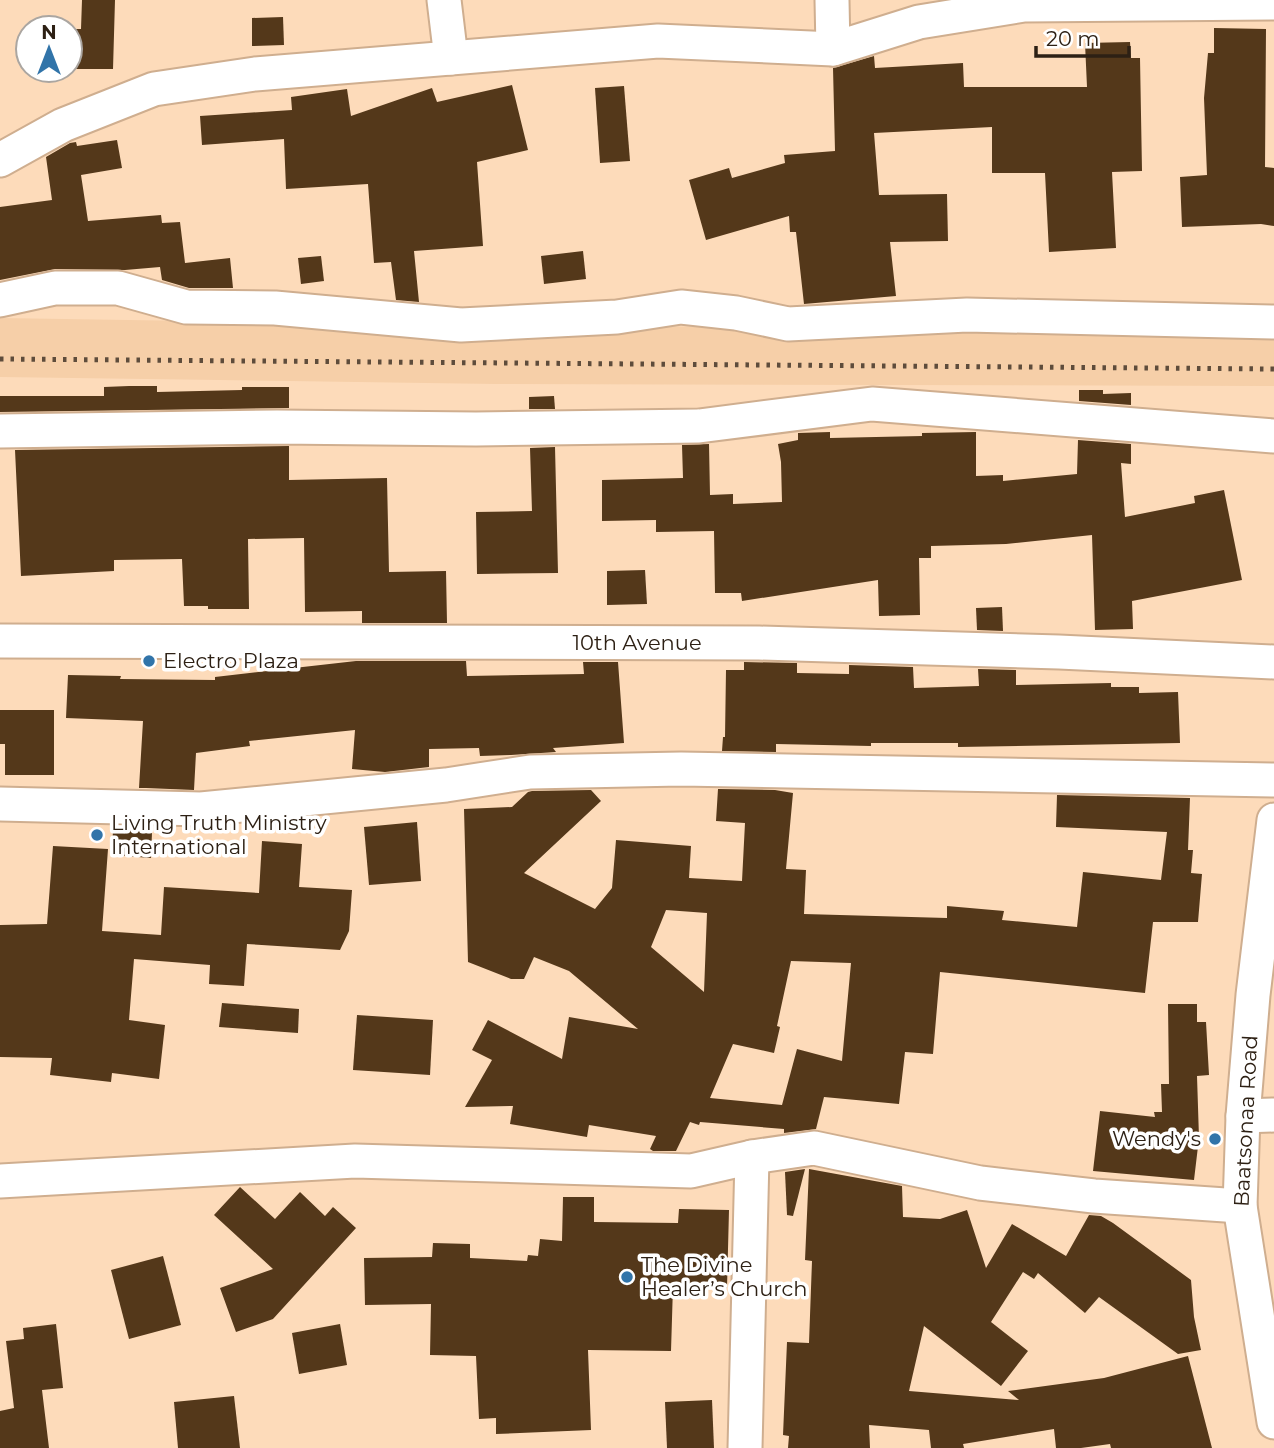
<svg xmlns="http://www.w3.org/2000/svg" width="1274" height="1448" font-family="Montserrat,sans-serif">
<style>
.built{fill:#f6cfa8}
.building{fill:#54381a;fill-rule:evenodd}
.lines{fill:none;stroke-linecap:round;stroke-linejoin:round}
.minor-casing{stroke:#cfae8f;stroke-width:37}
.minor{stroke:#fff;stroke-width:33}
.rail{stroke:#5e4c3b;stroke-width:5;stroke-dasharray:3.5 7;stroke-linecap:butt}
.poi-dot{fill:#3174a9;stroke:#fff;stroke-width:2.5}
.labels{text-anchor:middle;stroke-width:7;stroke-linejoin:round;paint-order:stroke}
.street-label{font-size:21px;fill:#2d2014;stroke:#fff}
.poi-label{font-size:21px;fill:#2d2014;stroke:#fff;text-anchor:start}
</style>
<rect width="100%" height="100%" fill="#fddbba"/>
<!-- built -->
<polygon class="built" points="0,318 517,326 1274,328 1274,386 495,384 0,377"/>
<!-- building -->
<g class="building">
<polygon points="82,0 115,0 113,69 70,69 70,29 81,29"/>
<polygon points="283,17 284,45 252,46 252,18"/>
<polygon points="1214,28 1266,29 1265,167 1274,168 1274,226 1261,224 1182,227 1180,177 1207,175 1204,98 1208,53 1214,53"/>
<polygon points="1130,42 1131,58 1140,58 1142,171 1112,172 1116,248 1049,252 1045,173 992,173 992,127 874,133 879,195 947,194 948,241 890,242 896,296 804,304 796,232 790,232 789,216 706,240 689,180 729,168 732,178 785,163 784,155 835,151 833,68 874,56 875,68 963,63 964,87 1087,87 1085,43"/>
<polygon points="512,85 528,150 477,162 483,246 414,251 419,302 396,300 391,262 374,263 368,184 286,189 284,139 202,145 200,116 292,110 291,97 347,89 351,116 432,88 437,102"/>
<polygon points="624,86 630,161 600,163 595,88"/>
<polygon points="117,140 122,168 81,175 88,221 161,215 162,223 180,222 185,263 230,258 233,288 189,288 162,280 160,267 125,270 55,269 0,280 0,207 52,200 46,157 70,143 76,142 77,146"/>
<polygon points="583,251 586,279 544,284 541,256"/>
<polygon points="321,256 324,281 301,284 298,258"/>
<polygon points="129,386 157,386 157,392 242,390 242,387 289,387 289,408 0,412 0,396 104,396 104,387"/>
<polygon points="1079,390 1103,390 1103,394 1131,393 1131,405 1079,401"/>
<polygon points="554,396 555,409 529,409 529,397"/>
<polygon points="830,432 830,438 922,436 922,433 976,432 976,476 1003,475 1003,481 1077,474 1078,440 1131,444 1131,464 1121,463 1125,517 1195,503 1194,496 1224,490 1242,580 1132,601 1133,629 1095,630 1092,535 1006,544 931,546 931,558 919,558 920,615 879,616 878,580 742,601 741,593 715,593 714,531 656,532 656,520 602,521 602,480 683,478 682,445 709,444 710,495 733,494 733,504 782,502 781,462 778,444 798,440 798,433"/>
<polygon points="289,446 289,480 387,478 389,572 446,571 447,623 362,623 362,611 305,612 304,538 248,539 249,609 208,609 208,606 184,606 182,559 114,560 114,571 21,576 15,450"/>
<polygon points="555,447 558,573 477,574 476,512 532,511 530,448"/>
<polygon points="645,570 647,604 607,605 607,571"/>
<polygon points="1002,607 1003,631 977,630 976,608"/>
<polygon points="356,661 466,661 467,676 584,674 583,662 618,662 624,743 553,748 556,752 511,755 480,756 479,748 429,749 429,767 385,772 352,769 355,730 249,741 250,746 196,753 194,790 146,788 139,788 143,721 66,718 68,675 121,676 120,679 215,680 215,677"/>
<polygon points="744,662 797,663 797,673 849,674 849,665 913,667 914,688 979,686 978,669 1016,670 1016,685 1111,683 1111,687 1139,687 1139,693 1178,692 1180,743 958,747 958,743 871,743 871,746 776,744 776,752 722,751 723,737 725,737 726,670 744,670"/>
<polygon points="0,710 54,710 54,775 5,775 5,744 0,744"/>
<path d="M718,789L775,790L793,793L786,869L806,870L804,914L947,918V906L1004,911L1002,920L1077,927L1083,872L1161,880L1167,832L1056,827L1057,795L1190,798L1188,850H1193L1191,873L1202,874L1198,922H1153L1145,993L940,972L933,1054L905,1052L899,1104L824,1097L816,1129L784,1133V1129L700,1122L699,1125L690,1122L676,1151H653L650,1149L656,1136L589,1125L587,1137L510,1124L513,1106L465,1107L492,1060L472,1050L488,1020L562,1059L569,1017L638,1029L569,971L534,957L524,979H511L468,962L464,809L512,807L528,792L532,791L591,790L601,801L524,873L595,909L612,888L616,840L691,846L689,878L742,881L745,823L716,821ZM666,910L707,913L704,992L651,947ZM791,961L851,963L842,1061L797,1049L782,1105L710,1098L733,1044L774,1053L780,1027L777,1026Z"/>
<polygon points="417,822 421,881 369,885 364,827"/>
<polygon points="113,829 152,832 151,858 112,855"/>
<polygon points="262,841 302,844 299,887 352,890 349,931 340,950 247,944 244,986 209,984 210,965 134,959 129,1020 165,1025 159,1079 112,1073 111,1082 50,1075 52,1058 0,1057 0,925 47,924 53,846 108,849 102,931 161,935 164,887 259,893"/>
<polygon points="222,1003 299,1009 298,1033 219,1027"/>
<polygon points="1168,1004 1197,1004 1197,1022 1206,1022 1209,1075 1197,1076 1199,1138 1194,1180 1093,1171 1100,1111 1155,1117 1154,1112 1162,1112 1161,1084 1169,1084"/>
<polygon points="357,1015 433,1020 430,1075 353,1070"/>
<polygon points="805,1169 793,1216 787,1215 785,1172"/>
<polygon points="809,1169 902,1186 903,1217 940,1219 967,1210 986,1268 1012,1224 1066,1256 1089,1215 1101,1216 1113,1223 1191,1280 1194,1317 1201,1350 1178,1354 1099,1297 1085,1313 1038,1273 1034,1279 1023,1272 991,1322 1028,1351 1001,1386 924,1326 909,1391 1019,1400 1008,1391 1104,1378 1188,1356 1212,1448 1111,1448 1110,1444 1081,1448 1056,1448 1054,1429 963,1444 964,1448 931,1448 929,1430 869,1425 870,1448 788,1448 789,1436 783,1435 787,1342 809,1343 812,1261 805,1260"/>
<polygon points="240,1187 275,1219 300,1192 325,1216 333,1207 356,1228 273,1319 236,1332 220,1288 273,1269 214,1215"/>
<polygon points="563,1197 594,1197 594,1222 678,1223 679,1209 729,1210 727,1288 673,1286 671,1351 588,1350 591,1430 496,1434 496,1418 479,1419 476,1356 430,1355 431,1304 365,1305 364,1258 432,1257 433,1243 470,1244 470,1258 527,1261 528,1255 538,1256 540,1239 562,1241"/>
<polygon points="163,1256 181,1325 129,1339 111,1270"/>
<polygon points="56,1324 63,1388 42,1390 49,1448 0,1448 0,1411 14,1408 6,1341 24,1339 23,1328"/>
<polygon points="340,1324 347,1365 299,1374 292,1333"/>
<polygon points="234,1396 240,1448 178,1448 174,1402"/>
<polygon points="712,1400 714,1448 667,1448 665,1402"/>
</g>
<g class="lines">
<!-- minor casing -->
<g class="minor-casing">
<g id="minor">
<polyline points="444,0 451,58"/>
<polyline points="832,0 833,49"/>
<polyline points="0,160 63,125 154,89 255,74 658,41 833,49 919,22 1024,5 1274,3"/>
<polyline points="0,300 55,288 118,288 186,307 275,308 461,325 617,317 681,307 736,313 788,324 967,315 1274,322"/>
<polyline points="0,431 277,427 476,429 699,426 872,404 1274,436"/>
<polyline points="0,641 759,643 1059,652 1274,662"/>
<polyline points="0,804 201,809 446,785 530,772 681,769 1274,780"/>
<polyline points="1274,820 1253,995 1243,1116 1240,1206 1274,1422"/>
<polyline points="1243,1116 1274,1115"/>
<polyline points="0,1181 355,1161 691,1171 752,1157 814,1148 980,1183 1094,1196 1240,1206"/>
<polyline points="745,1448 752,1157"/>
</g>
</g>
<!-- minor -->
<use href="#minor" class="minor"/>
<!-- rail -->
<polyline class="rail" points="0,359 1274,369"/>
</g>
<!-- markers -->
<g class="poi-dot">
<circle cx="149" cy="661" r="7"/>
<circle cx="97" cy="835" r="7"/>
<circle cx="1215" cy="1139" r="7"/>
<circle cx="627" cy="1277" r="7"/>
</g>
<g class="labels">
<!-- street labels -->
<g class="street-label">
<text x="637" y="650">10th Avenue</text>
<text transform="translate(1246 1121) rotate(-87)" y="7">Baatsonaa Road</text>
</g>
<!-- poi labels -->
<g class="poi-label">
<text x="163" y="668">Electro Plaza</text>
<text x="111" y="830">Living Truth Ministry<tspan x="111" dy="24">International</tspan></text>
<text x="1201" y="1146" text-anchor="end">Wendy's</text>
<text x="641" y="1272">The Divine<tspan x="641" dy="24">Healer’s Church</tspan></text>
</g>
</g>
<!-- north arrow -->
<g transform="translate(49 49)"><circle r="33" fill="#ffffff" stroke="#aba6a1" stroke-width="2"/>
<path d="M0-5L12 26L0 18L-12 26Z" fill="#3174a9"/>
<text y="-10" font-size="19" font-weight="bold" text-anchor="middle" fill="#2d2014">N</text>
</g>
<!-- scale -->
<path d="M1036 46v10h93v-10" fill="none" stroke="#2d2014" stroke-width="3.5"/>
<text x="1046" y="46" font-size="21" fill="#2d2014" stroke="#ffffff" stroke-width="5" paint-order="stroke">20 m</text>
</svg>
